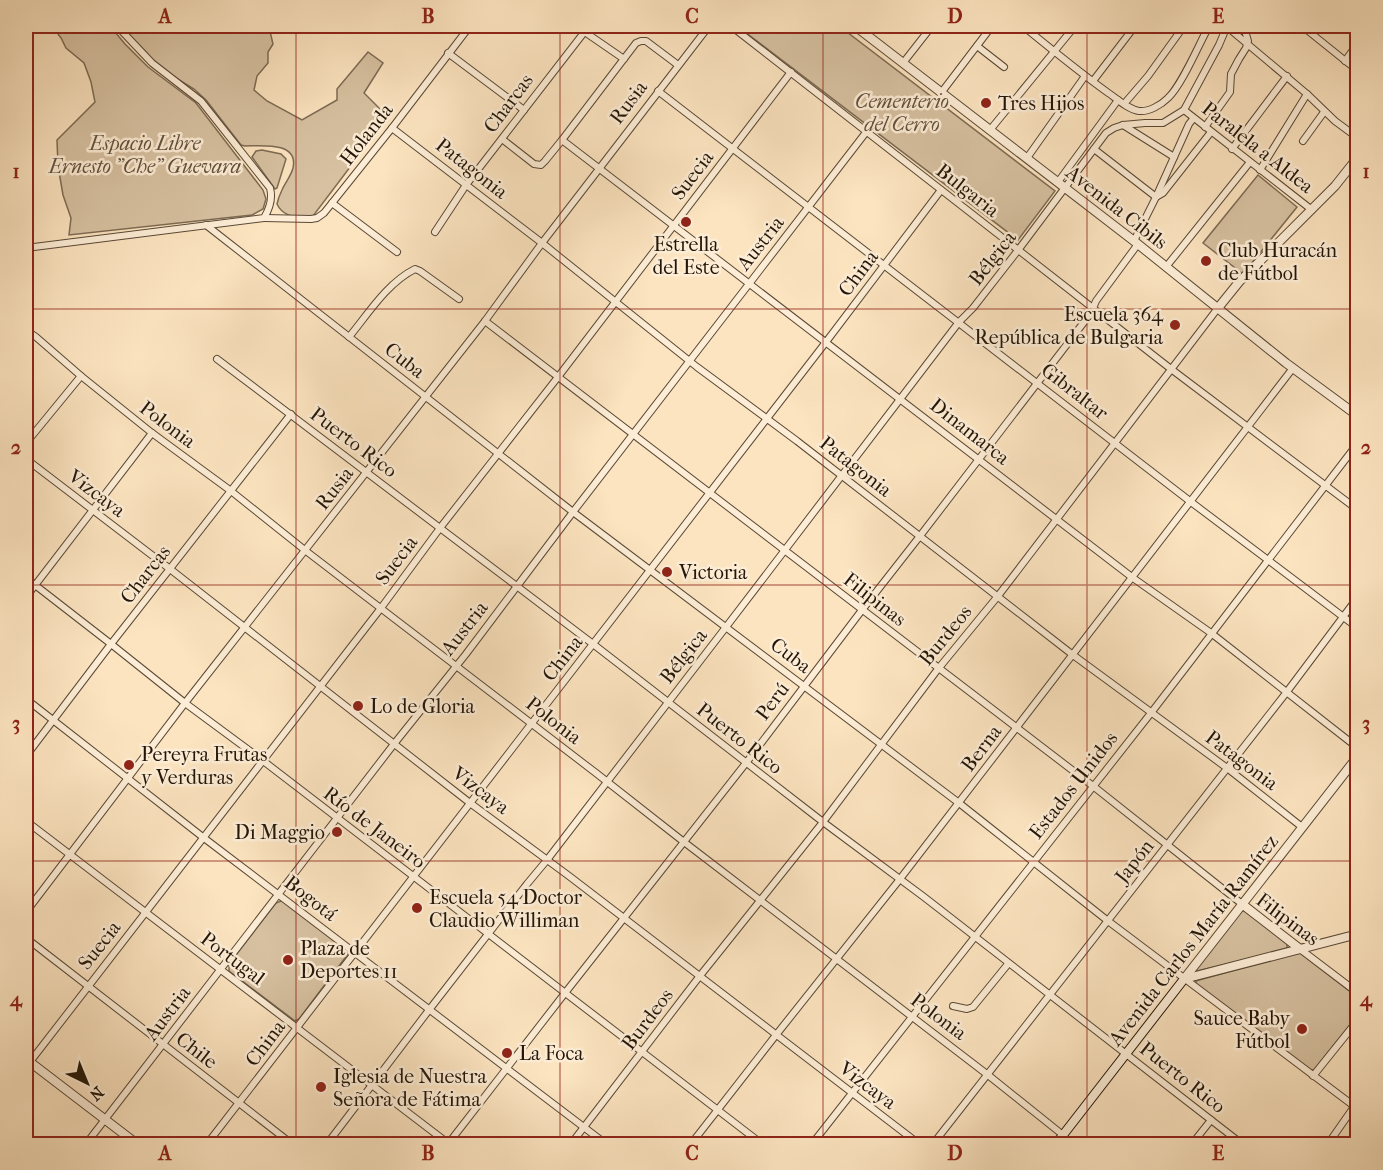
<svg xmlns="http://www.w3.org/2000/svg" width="1383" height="1170" font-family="'IM FELL French Canon',serif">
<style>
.green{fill:#d7c1a1;stroke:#7d6b54;stroke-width:1.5}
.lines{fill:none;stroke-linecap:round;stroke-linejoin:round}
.minor-casing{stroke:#594935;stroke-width:8}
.tertiary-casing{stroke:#594935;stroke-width:10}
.secondary-casing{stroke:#231507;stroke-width:10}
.minor{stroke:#fdedd6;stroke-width:6}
.tertiary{stroke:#fdedd6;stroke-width:8}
.secondary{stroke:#fdedd6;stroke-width:8}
.grid{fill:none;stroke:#8f2418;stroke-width:1.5;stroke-opacity:0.55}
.poi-dot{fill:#8f2418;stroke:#fdedd6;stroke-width:2}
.labels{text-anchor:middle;stroke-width:5;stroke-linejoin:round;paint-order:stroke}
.park-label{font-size:20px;font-style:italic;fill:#62513d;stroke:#fdedd6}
.street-label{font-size:20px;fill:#231507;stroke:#fdedd6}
.poi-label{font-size:20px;fill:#231507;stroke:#fdedd6;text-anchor:start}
.neatline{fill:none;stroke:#8f2418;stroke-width:2}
.grid-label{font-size:20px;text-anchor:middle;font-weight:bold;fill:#8f2418}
</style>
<rect width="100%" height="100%" fill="#fce4c0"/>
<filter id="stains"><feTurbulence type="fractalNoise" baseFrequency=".00333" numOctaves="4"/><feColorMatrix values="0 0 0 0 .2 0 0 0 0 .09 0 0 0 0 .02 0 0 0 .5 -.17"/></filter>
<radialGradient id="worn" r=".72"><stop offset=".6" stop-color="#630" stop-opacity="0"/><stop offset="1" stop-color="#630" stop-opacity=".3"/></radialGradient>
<!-- green -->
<g class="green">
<polygon points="52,26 110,26 125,44 148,67 196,103 263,190 266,199 263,209 252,215 69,235 71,218 63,195 58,166 57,140 95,102 91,82 84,63 66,48 61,38"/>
<path d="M121,26H271L269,27L273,44L268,52V63L257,76L254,90L267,101L302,120L337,100V89L368,52L383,63L364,93L388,117L310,220C296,217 283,217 277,204C278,199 280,194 282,190C285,183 291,176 293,168C299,141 260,146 245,146L241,145L206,100L194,89L176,78L155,62Z"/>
<polygon points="737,26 839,26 1055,191 1018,240"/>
<polygon points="262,150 281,154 286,159 277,188 275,189 252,157 256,151"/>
<polygon points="1258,175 1297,207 1243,274 1203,243"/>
<polygon points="281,901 284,901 347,950 348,954 299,1019 295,1021 229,971 229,964 276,903"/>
<polygon points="1241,911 1246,911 1250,913 1287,944 1287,948 1285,950 1197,971 1196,969"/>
<polygon points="1298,953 1300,953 1357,997 1357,1016 1314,1070 1310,1070 1196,984 1196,981 1199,980"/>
</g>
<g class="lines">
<!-- minor casing -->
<g class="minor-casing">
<g id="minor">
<polyline points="576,26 624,59"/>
<polyline points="731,26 1171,369 1358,510"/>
<path d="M1023,26C1050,48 1078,71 1107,92C1116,98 1127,109 1139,111C1149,112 1161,105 1168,98C1182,85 1199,44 1209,26"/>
<polyline points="1226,26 1307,94 1335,121 1358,138"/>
<polyline points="1302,26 1358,71"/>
<polyline points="977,46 1004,67"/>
<polyline points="448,53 524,110"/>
<polyline points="1345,61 1358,43"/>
<polyline points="903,63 932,26"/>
<polyline points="1093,81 1135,26"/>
<polyline points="658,91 1191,502 1358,628"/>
<polyline points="941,93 992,26"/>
<polyline points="1124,104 1148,76 1184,26"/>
<polyline points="1184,110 1312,210"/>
<polyline points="1123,125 1174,157"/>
<polyline points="1205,127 1230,92 1231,74 1239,59 1246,48 1248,41 1246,34 1249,26"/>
<polyline points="392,128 542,243 697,367 797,441 1073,655 1227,768 1302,827"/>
<polyline points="990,130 1075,26"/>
<polyline points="502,139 534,164 541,165 545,161 562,140 636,43 641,41 646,41 678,65"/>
<polyline points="562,140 1133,578 1211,633 1358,748"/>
<polyline points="1303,141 1324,112"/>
<polyline points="1094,149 1156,197 1163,193 1211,132"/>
<polyline points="1232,149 1287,76"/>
<polyline points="1027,158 1085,76"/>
<polyline points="1260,170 1307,94"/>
<polyline points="1058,182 1118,100"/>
<polyline points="332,203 397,252"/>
<polyline points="264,218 311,219 317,218 324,213 392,128 470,26"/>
<polyline points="206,225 573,512 959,803 1108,921 1358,1109"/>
<polyline points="435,232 466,185 589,26"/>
<polyline points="1134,241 1156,197 1189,124 1193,119"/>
<path d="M26,248L264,218C270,208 273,199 270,188L201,101L152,63L117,26"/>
<polyline points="1166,267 1250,162"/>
<polyline points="485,321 1093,786 1242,904"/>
<polyline points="26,330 36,337 81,376 152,433 231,491 306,551 596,773 684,842 988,1075 1063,1135"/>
<path d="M349,337C368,314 387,283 415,269L420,271L459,299"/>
<polyline points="217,359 593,644 823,822 924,897 1242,1144"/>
<polyline points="26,443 81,376"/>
<polyline points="26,459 170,569 470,803 569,876 919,1144"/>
<polyline points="26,578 111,644 185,703 262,760 762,1144"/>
<polyline points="26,597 152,433"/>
<polyline points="26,699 204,838 606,1144"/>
<polyline points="26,756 111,644 291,414"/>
<polyline points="26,821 449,1144"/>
<polyline points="26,912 185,703 485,321 542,243 709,26"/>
<polyline points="26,938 292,1144"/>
<polyline points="1300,949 1358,993"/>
<polyline points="953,1006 967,1009 973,1007 1008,964"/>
<polyline points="26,1067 381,608 440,528 558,377 791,72"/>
<polyline points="1313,1076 1358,1020"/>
<polyline points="86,1144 394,744 466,654 573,512 867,131"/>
<polyline points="207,1144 826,342 941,190"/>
<path d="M327,1144L429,1010L527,884L547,860C685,681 822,502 959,322L973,308L1019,249L1106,133L1114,128L1123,125L1145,123H1163L1184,110L1219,45L1227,26"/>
<polyline points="448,1144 565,993 746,763 862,610 920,536 1091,313 1096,301 1138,244"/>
<polyline points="571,1144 699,977 823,822 938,669 998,596 1218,308"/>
<polyline points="691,1144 776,1035 900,879 1293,368"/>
<polyline points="812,1144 1151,713 1358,443"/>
<polyline points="933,1144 1286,693 1358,597"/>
<polyline points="1192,1144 1211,1120"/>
<polyline points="1328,1144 1358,1101"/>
</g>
</g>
<!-- tertiary casing -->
<g class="tertiary-casing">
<g id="tertiary">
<polyline points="855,26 1134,241 1286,363 1358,416"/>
<polyline points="1218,308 1239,282 1335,186 1358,157"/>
<polyline points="1242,904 1300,949"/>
<polyline points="1184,979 1358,756"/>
<polyline points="1184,979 1358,934"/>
<polyline points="26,1059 137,1144"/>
</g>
</g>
<!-- secondary casing -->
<g class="secondary-casing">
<polyline id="secondary" points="1056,1144 1184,979"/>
</g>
<!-- minor -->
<use href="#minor" class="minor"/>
<!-- tertiary -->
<use href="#tertiary" class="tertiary"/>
<!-- secondary -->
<use href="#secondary" class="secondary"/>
</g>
<!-- grid -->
<path class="grid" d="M296,26V1144M560,26V1144M823,26V1144M1087,26V1144M26,309H1358M26,585H1358M26,861H1358"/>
<!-- markers -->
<g class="poi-dot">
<circle cx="986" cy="103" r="6"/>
<circle cx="686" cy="222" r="6"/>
<circle cx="1206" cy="261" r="6"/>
<circle cx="1175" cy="325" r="6"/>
<circle cx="667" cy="572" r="6"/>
<circle cx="358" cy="706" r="6"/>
<circle cx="129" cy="765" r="6"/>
<circle cx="337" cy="832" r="6"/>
<circle cx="417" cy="908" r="6"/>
<circle cx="288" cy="960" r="6"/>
<circle cx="1302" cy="1029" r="6"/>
<circle cx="507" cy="1053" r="6"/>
<circle cx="321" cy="1087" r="6"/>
</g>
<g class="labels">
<!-- park labels -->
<g class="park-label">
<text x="902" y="108">Cementerio<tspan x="902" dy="23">del Cerro</tspan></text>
<text x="145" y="150">Espacio Libre<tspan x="145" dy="23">Ernesto "Che" Guevara</tspan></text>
</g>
<!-- street labels -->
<g class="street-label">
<text transform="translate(628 102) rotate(-53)" y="7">Rusia</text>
<text transform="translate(508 103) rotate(-53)" y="7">Charcas</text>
<text transform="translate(366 134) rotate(-52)" y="7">Holanda</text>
<text transform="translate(1258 147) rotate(38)" y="7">Paralela a Aldea</text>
<text transform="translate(472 168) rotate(38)" y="7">Patagonia</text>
<text transform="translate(692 175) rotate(-53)" y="7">Suecia</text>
<text transform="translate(968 190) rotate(38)" y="7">Bulgaria</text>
<text transform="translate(1117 207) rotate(38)" y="7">Avenida Cibils</text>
<text transform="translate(760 243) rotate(-52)" y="7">Austria</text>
<text transform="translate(992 258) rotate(-52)" y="7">Bélgica</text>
<text transform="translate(858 273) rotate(-53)" y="7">China</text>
<text transform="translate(405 360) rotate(38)" y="7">Cuba</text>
<text transform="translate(1075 391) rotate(38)" y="7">Gibraltar</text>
<text transform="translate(168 424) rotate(37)" y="7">Polonia</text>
<text transform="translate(970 431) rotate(38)" y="7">Dinamarca</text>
<text transform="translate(354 442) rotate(37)" y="7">Puerto Rico</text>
<text transform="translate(856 466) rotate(38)" y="7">Patagonia</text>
<text transform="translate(334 488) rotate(-52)" y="7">Rusia</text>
<text transform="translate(97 493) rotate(37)" y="7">Vizcaya</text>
<text transform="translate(396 560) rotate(-53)" y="7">Suecia</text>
<text transform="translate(145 574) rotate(-52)" y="7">Charcas</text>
<text transform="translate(875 599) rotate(38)" y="7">Filipinas</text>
<text transform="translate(464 628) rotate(-52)" y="7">Austria</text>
<text transform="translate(945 635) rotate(-51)" y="7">Burdeos</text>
<text transform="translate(791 655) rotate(37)" y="7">Cuba</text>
<text transform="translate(683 656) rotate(-52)" y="7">Bélgica</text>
<text transform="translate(562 658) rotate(-52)" y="7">China</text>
<text transform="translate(772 701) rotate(-53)" y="7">Perú</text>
<text transform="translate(554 720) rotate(38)" y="7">Polonia</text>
<text transform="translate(740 738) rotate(38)" y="7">Puerto Rico</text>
<text transform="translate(981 748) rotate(-53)" y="7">Berna</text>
<text transform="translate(1242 760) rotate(37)" y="7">Patagonia</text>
<text transform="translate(1073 785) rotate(-52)" y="7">Estados Unidos</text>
<text transform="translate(481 790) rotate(37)" y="7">Vizcaya</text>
<text transform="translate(375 827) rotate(37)" y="7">Río de Janeiro</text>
<text transform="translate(1134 861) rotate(-52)" y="7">Japón</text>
<text transform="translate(311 898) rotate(38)" y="7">Bogotá</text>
<text transform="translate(1288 919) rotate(37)" y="7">Filipinas</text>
<text transform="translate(1193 940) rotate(-52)" y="7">Avenida Carlos María Ramírez</text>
<text transform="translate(99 945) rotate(-52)" y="7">Suecia</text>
<text transform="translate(233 958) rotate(37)" y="7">Portugal</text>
<text transform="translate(167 1013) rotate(-53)" y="7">Austria</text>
<text transform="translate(939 1016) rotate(37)" y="7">Polonia</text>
<text transform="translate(647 1019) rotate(-53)" y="7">Burdeos</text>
<text transform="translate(265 1043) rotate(-53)" y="7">China</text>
<text transform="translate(197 1050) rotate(38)" y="7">Chile</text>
<text transform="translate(1183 1077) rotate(38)" y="7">Puerto Rico</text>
<text transform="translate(868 1085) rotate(37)" y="7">Vizcaya</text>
</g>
<!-- poi labels -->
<g class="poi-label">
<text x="998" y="110">Tres Hijos</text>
<text x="686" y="251" text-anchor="middle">Estrella<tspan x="686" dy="23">del Este</tspan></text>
<text x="1218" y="257">Club Huracán<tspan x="1218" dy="23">de Fútbol</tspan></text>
<text x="1163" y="321" text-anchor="end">Escuela 364<tspan x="1163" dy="23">República de Bulgaria</tspan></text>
<text x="679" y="579">Victoria</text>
<text x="370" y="713">Lo de Gloria</text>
<text x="141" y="761">Pereyra Frutas<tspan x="141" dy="23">y Verduras</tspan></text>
<text x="325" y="839" text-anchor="end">Di Maggio</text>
<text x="429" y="904">Escuela 54 Doctor<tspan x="429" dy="23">Claudio Williman</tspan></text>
<text x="300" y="955">Plaza de<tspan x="300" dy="23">Deportes 11</tspan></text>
<text x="1290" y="1025" text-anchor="end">Sauce Baby<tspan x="1290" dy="23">Fútbol</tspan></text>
<text x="519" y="1060">La Foca</text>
<text x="333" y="1083">Iglesia de Nuestra<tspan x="333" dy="23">Señora de Fátima</tspan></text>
</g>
</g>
<!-- margin -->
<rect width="1383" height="1170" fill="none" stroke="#fce4c0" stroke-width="66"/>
<!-- north arrow -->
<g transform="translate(87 1083) rotate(137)" stroke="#fdedd6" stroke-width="4.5" paint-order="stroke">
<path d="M0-4.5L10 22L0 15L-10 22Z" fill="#231507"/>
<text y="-9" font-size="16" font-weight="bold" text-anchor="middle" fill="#231507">N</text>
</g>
<rect x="33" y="33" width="1317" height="1104" class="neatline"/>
<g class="grid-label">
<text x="165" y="23">A</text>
<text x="428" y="23">B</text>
<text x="692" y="23">C</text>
<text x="955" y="23">D</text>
<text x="1218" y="23">E</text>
<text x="16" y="178">1</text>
<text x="1366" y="178">1</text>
<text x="16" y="454">2</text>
<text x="1366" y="454">2</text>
<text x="16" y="730">3</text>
<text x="1366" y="730">3</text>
<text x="16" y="1006">4</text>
<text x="1366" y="1006">4</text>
<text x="165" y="1160">A</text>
<text x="428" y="1160">B</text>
<text x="692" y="1160">C</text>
<text x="955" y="1160">D</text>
<text x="1218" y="1160">E</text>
</g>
<rect width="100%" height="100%" filter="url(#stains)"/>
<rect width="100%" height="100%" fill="url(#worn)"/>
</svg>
